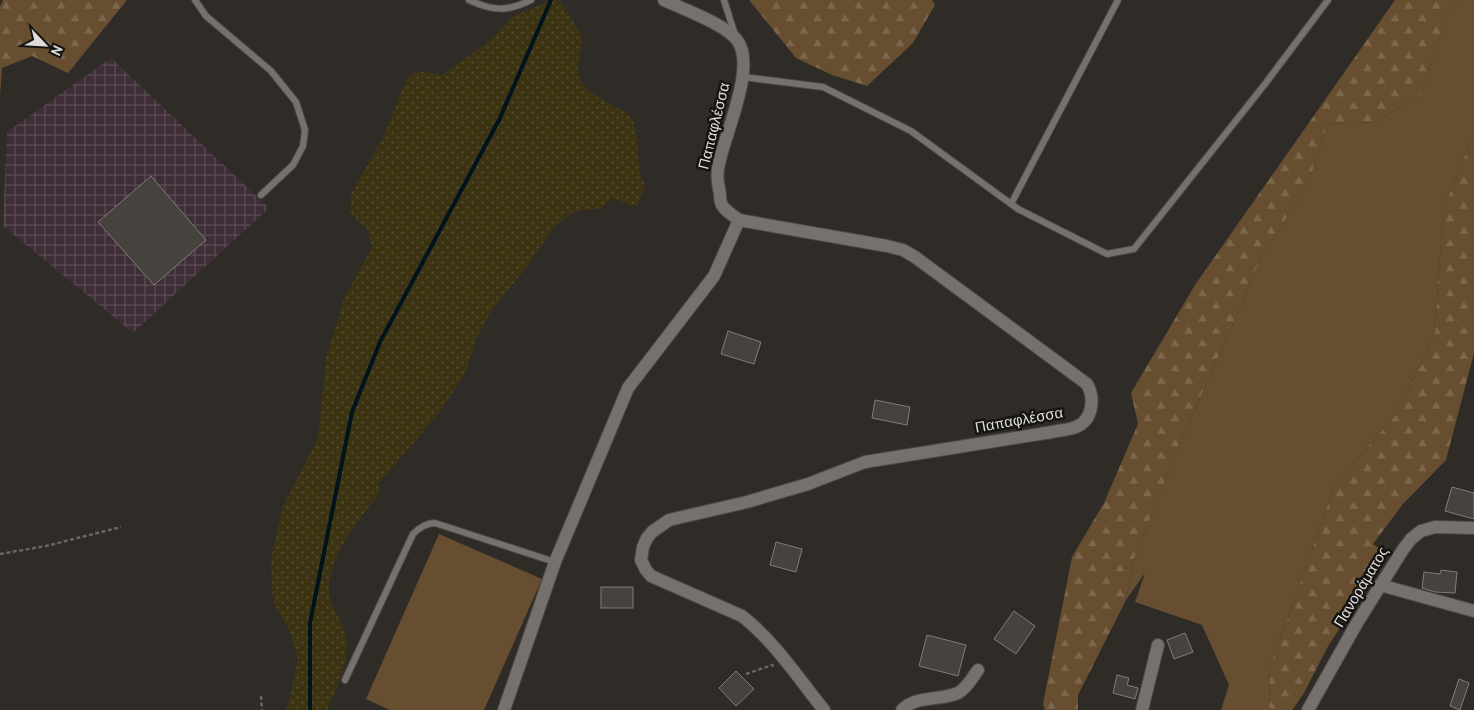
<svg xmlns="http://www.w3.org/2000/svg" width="1474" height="710" font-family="'PT Sans',sans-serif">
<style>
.industrial{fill:url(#industrial-grid)}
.green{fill:#674e30}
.forest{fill:url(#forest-firs)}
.sand{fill:url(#sand-dots)}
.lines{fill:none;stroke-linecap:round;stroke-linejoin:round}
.stream{stroke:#01131d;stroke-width:4}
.building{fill:#46423d;stroke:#817c77}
.service-casing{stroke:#4b4845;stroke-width:8}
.minor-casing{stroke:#4b4845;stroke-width:14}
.tertiary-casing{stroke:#4b4845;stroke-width:14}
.secondary-casing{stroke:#4b4845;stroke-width:14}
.path{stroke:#696662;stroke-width:2.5;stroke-dasharray:4 2.5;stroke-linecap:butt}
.service{stroke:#76716d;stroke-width:6}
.minor{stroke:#76716d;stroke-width:12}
.tertiary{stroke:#76716d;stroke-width:12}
.secondary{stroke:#76716d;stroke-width:12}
.labels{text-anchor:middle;stroke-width:5;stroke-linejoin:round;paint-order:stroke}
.street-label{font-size:15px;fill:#dfddda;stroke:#161412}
</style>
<defs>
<pattern id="industrial-grid" width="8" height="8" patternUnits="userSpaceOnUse" patternTransform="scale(1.25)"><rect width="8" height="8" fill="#3f2e38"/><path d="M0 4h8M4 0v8" fill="none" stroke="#5a4c54"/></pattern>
<pattern id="forest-firs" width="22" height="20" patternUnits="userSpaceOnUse" patternTransform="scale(1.25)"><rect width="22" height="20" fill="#674e30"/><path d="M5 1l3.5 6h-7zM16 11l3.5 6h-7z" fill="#7c674d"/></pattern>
<pattern id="sand-dots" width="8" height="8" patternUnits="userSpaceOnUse" patternTransform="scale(1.25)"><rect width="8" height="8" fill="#3c3313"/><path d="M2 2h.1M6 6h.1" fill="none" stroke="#585035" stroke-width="1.8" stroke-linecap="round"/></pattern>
</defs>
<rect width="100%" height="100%" fill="#2f2c27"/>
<!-- industrial -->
<polygon class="industrial" points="111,58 269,208 133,333 3,226 7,132"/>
<!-- green -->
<g class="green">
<polygon points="1459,0 1474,0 1474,134 1443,210 1435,334 1396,415 1335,484 1289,615 1270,664 1269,707 1273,710 1221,710 1229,685 1202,625 1135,602 1145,573 1126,600 1134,559 1185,431 1231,329 1261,257 1308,185 1327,124 1376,122 1420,95 1448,12"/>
<polygon points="439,534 542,579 484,710 390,710 366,699"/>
</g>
<!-- forest -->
<g class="forest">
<polygon points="3,0 127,0 68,73 32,56 2,68 0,96 0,7"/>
<polygon points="749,0 932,0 935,5 913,43 867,86 832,75 796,58"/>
<polygon points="1395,0 1459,0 1448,12 1420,95 1376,122 1327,124 1308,185 1261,257 1231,329 1185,431 1134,559 1126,600 1078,695 1078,710 1045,710 1043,704 1072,557 1104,503 1138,424 1131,393 1195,285"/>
<polygon points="1474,134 1474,353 1446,460 1402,505 1373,544 1387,554 1327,648 1304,693 1293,709 1292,710 1273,710 1269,707 1270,664 1289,615 1335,484 1396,415 1435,334 1443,210"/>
</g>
<!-- sand -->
<path class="sand" d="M552,0H560L583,38C574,78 574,85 612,105C617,108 626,111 629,115C644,132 632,171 646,185L636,207L611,198L602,208L573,212L554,227L527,266L492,310L477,337L466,372L439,413L379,483L380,492C359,521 330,551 329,589C328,603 340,616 344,629C353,658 338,684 327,710H287L298,659L289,629L273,602L271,560L283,506L318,438L326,358L345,296L372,248L367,228L350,214L351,194L383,138L403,87L410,75L418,71L442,75L492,39L511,17Z"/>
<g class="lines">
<!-- stream -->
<polyline class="stream" points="310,710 310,623 352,412 380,342 500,118 551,0"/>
</g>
<!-- building -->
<g class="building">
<polygon points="151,176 206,240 154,285 98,222"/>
<polygon points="728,331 761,342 754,364 721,354"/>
<polygon points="875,400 910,407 907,425 872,418"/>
<polygon points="1452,487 1474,493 1474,519 1445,511"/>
<polygon points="776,542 802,549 796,572 770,565"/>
<polygon points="1441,570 1457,572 1455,593 1435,592 1422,588 1424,572 1440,574"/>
<rect x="601" y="587" width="32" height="21"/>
<polygon points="1014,611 1035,626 1016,654 994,639"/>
<polygon points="1185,633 1193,652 1174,659 1167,640"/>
<polygon points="927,635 966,645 958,676 919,666"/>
<polygon points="736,671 754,689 736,706 719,688"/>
<polygon points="1117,675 1129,678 1127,685 1138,688 1135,699 1113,693"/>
<polygon points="1459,679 1469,683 1460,710 1450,706"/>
</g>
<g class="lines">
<!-- service casing -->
<g class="service-casing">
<g id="service">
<polyline points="195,0 206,16 271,71 296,102 305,130 303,146 293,165 261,195"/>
<path d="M469,0C493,11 507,12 531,0"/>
<polyline points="724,0 735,35"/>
<polyline points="743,77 823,87 911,131 1018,209 1107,254 1134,249 1265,84 1328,0"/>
<polyline points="1011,204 1118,0"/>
<path d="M345,680L413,534C419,528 426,523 435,523L555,562"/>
</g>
</g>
<!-- minor casing -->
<g class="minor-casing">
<g id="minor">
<polyline points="1380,585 1474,611"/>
<polyline points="504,710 555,562 628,388 714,276 739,220"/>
<path d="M902,710C916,695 940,701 958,693C967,688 972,678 978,670"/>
<polyline points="1142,710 1158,645"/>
</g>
</g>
<!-- tertiary casing -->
<g class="tertiary-casing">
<path id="tertiary" d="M664,0C683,9 725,24 737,40C757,66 725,133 719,164C716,174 718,184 720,194C720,197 720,202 722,205C725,211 734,216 739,220L887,246L903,250L915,257L1087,384C1095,398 1093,420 1076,427C1069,430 1060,430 1052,432L865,462L808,484L747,502L669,520L652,532L647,538L643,547L641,560L646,570L651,576L742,616C774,641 799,679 824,710"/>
</g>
<!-- secondary casing -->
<g class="secondary-casing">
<polyline id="secondary" points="1308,710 1357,623 1402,551 1411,539 1421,531 1435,527 1474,528"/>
</g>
<!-- path -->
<g class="path">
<polyline points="0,554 46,546 121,527"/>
<polyline points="746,674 772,665 774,666"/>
<polyline points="261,696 262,710"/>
</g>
<!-- service -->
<use href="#service" class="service"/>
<!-- minor -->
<use href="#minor" class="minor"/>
<!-- tertiary -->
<use href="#tertiary" class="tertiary"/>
<!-- secondary -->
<use href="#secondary" class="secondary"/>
</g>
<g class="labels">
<!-- street labels -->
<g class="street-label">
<text transform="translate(714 126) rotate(-76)" y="5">Παπαφλέσσα</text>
<text transform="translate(1019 420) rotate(-10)" y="5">Παπαφλέσσα</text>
<text transform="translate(1361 587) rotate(-59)" y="5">Πανοράματος</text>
</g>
</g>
<!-- north arrow -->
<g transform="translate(45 45) rotate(115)" stroke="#161412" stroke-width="4" paint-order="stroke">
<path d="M0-4L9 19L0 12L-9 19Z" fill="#dfddda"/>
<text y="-8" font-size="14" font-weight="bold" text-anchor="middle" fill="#dfddda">N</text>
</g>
</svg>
